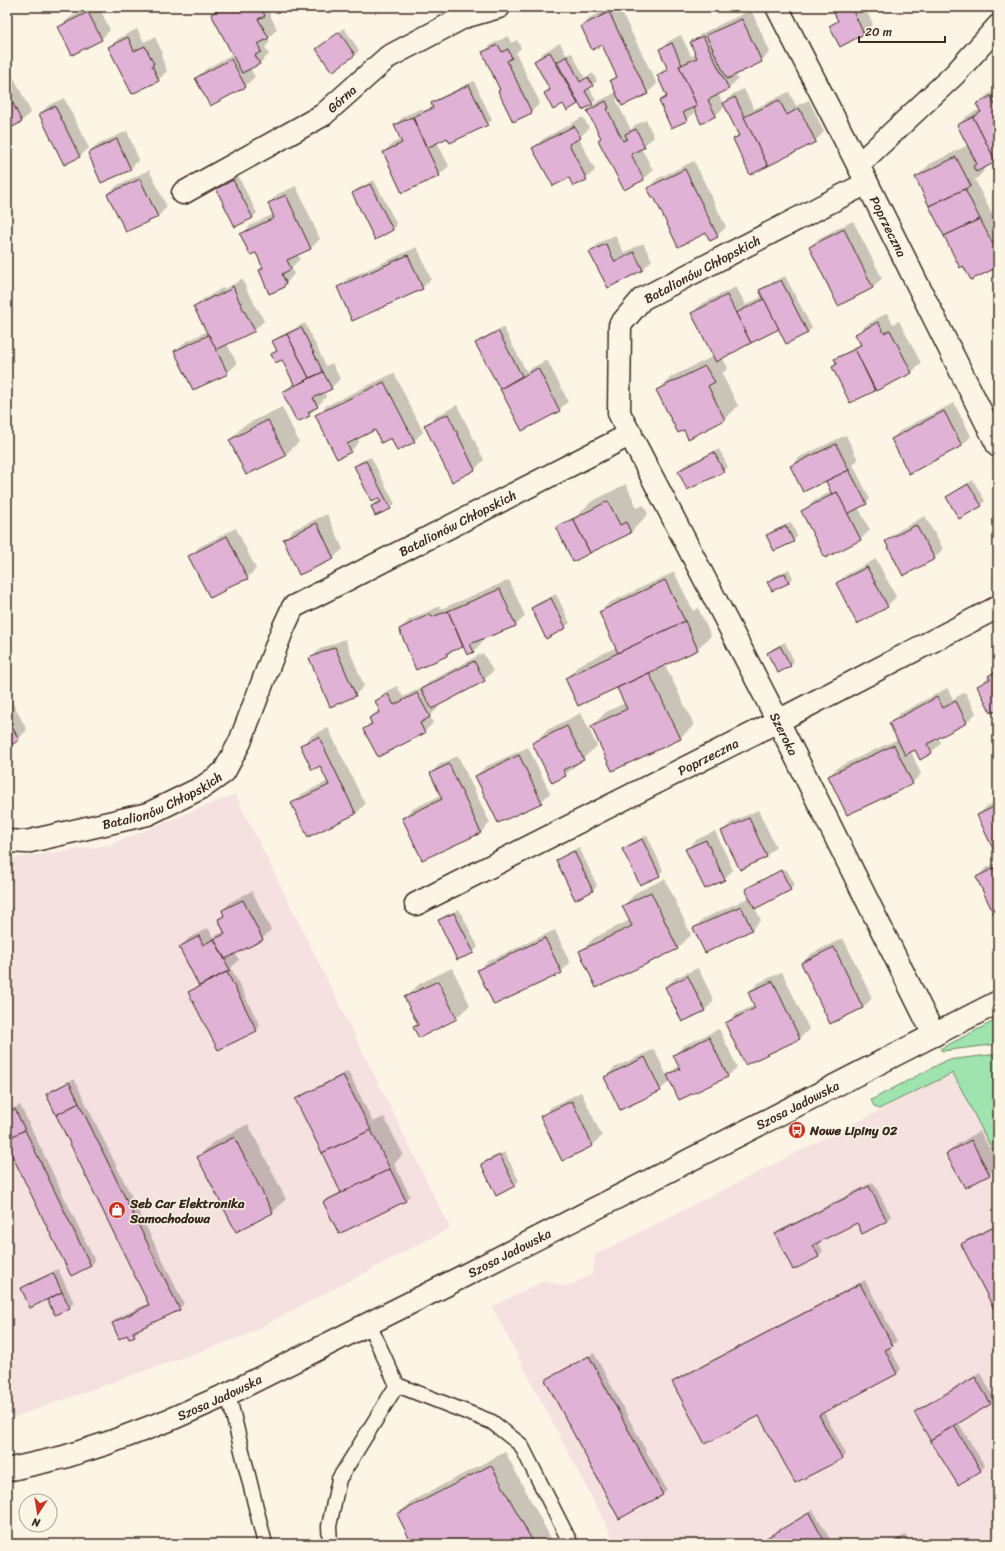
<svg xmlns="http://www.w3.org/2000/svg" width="1005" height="1551" font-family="Sriracha,sans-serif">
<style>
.built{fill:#f4e1e0}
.green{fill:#9fe3af;stroke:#6d8666}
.shadow{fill:#0003}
.building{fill:#e0b2d5;stroke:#3b2a1e}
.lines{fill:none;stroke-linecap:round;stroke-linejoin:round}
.service-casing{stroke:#3b2a1e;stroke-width:17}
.minor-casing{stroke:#3b2a1e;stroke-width:25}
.secondary-casing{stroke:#3b2a1e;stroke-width:25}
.service{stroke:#fcf5e5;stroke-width:14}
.minor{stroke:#fcf5e5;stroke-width:22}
.secondary{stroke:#fcf5e5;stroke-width:22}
.labels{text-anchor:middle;stroke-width:3;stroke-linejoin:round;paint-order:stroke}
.street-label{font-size:13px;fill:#3b2a1e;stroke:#fcf5e5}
.poi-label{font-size:13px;font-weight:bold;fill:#3b2a1e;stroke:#fcf5e5;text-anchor:start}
</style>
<rect width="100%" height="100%" fill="#fcf5e5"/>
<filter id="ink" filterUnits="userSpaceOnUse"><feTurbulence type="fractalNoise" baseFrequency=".025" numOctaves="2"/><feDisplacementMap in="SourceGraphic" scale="8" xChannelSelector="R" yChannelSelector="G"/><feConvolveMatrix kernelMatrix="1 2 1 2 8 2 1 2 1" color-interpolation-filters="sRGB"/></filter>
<g filter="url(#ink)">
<!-- built -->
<g class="built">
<polygon points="235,794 450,1228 244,1336 17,1416 7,1418 7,859 109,845"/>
<polygon points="953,1073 963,1093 998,1075 998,1544 616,1544 492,1307 545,1280 567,1287 592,1274 595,1255"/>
</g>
<!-- green -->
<g class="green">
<polygon points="998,1019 998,1044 942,1051 940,1049"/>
<polygon points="998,1054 998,1161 953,1073 879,1109 874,1106 871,1100 947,1060"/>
</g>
<!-- shadow -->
<g class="shadow">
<polygon points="90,7 99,7 110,30 101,39 60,27 69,18"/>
<polygon points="220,7 272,7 268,11 277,29 268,38 270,42 265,47 269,54 260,63 250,68 255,77 245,86 196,78 206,69 233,54 212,15"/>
<polygon points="612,7 619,7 657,84 647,93 622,104 619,97 616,100 631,130 635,125 646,120 654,137 641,148 653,170 644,179 602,137 588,111 597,102 617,92 611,80 617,75 603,44 582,26 591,17"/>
<polygon points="833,7 864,7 873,24 864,34 840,45 831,26 838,19"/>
<polygon points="751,10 770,52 761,61 735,74 738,79 728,89 718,94 723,104 733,94 744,89 754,109 789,92 796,106 809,100 824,132 815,141 734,139 739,134 725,106 715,116 696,111 687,120 660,101 667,94 658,75 667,66 660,50 669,41 681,35 691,56 697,54 692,43 701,34 713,28 713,29 717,26"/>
<polygon points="344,28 359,50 355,55 318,49"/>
<polygon points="137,29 144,42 155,37 163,54 161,56 167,71 158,80 110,47 119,38"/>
<polygon points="508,36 511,43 517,40 521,48 516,53 540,103 531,112 501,89 483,53 492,44"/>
<polygon points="560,43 566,55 572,53 585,78 593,73 597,81 589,87 596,100 592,104 579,102 567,109 564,103 545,93 550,88 535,61 544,52"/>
<polygon points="7,64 31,112 22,121 7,128"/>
<polygon points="474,81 492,120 488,124 448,137 437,142 449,166 439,175 384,152 393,143 402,139 395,125 404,116 422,108 423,111 434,106 432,104 437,99"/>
<polygon points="998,89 998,159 982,168 984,171 975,180 998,227 998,266 964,265 961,266 916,178 930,164 968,145 958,125 967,116 980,109 977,104 987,95"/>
<polygon points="64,98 89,148 79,157 40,114 49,105"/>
<polygon points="583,117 589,128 579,138 595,170 586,179 569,176 533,148 543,139"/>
<polygon points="127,131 139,160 130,169 89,153 98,144"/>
<polygon points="694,161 726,227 717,236 706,232 654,195 648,188 657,179"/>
<polygon points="149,170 167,207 158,216 126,231 108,194 118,185"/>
<polygon points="238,176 257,213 253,217 217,189 222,185"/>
<polygon points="374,180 397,225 393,230 353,193 357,189"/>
<polygon points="296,186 320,239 311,248 297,254 300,259 292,267 294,274 283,287 260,271 264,267 257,251 242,234 251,225 274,214 269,203 278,194"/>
<polygon points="853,221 882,278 873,288 838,305 810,247 819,238"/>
<polygon points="615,235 624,253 643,243 652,260 643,269 608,287 590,252 599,243"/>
<polygon points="417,247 431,279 422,288 338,288 347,279"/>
<polygon points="785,276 812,328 808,332 779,328 722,357 728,368 722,374 738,406 725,419 689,438 684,429 658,390 671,377 714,356 692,314 701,304 736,287 746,305 763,296 760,290 765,286"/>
<polygon points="242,278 249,295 250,294 257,310 258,309 264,321 254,330 227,344 237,364 227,373 193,389 175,352 185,342 208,331 195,307 204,298 206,298 222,288 224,289 238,282"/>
<polygon points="887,313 893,324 899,321 921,363 912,372 850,402 833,367 837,363 836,359 840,355 857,347 861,342 857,334 866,325"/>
<polygon points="305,323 326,366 332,363 340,379 331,388 324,392 326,397 309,415 283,392 294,382 282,358 272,354 277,350 274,341 278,337"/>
<polygon points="503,327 526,371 547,360 568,401 559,410 522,430 476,343 481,339"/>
<polygon points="394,373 423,432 414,441 391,436 375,428 357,437 359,442 350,452 317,415 326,406"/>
<polygon points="954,403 971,436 962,446 909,472 892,439 901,430"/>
<polygon points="457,405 484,460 475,469 452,480 425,426 434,417"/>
<polygon points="282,407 299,442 285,455 230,440 243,426"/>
<polygon points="846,435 858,460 853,465 870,499 866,503 858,507 870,530 860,540 803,511 812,502 832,491 826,480 791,466 800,457"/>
<polygon points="719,449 728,467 723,471 679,471 683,466"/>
<polygon points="371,457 395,504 390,508 372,506 376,502 381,500 355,467 359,462"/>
<polygon points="973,480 985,501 981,505 947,497 952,493"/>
<polygon points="626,484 637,508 644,505 648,514 631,532 590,552 557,528 561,523 578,515 591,502"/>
<polygon points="327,514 343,549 333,558 300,573 284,539 293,530"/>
<polygon points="925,516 943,549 934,559 886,541 896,532"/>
<polygon points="791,522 797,536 793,541 768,535 772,531"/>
<polygon points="236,528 256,569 247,578 229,586 225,589 190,556 199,547"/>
<polygon points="876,559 896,597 887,606 837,584 846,575"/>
<polygon points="789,569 793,578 789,583 768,582 773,577"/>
<polygon points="674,572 693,611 698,608 711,636 697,649 665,665 694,725 680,738 592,726 606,712 625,703 618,687 566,678 579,665 617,647 600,612 609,603"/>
<polygon points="509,580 525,616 516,625 481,639 482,642 473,652 464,645 451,651 447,655 400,629 409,620 440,606 441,609"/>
<polygon points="556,594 570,623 565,627 532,608 536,604"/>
<polygon points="345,639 364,686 355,695 311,658 320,649"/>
<polygon points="785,642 794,661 790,666 768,653 773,648"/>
<polygon points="483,653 493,671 484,680 437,705 438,708 430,716 433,723 424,732 364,729 371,722 370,718 380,709 376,702 385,692 397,686 403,697 426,685 432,680"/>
<polygon points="998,667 998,709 978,687"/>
<polygon points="947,688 953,699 965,692 976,713 967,722 938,737 941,743 932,752 916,749 911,751 921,774 912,783 829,776 838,767 898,739 890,723 899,714"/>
<polygon points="7,692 27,730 18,739 7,746"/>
<polygon points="581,713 597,746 565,775 534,743 547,730"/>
<polygon points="328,728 365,804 356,814 293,803 302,794 328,781 320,765 302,745 311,736"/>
<polygon points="528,747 550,793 541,802 476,776 485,767"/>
<polygon points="458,756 490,823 481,832 423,859 403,818 412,809 442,795 431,773 440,764"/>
<polygon points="998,801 998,846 978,815 987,806"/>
<polygon points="758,810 776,847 766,856 722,831 732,822"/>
<polygon points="715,831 733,870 724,879 687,849 696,840"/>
<polygon points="647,835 663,870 659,875 624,849 628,845"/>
<polygon points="579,847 597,886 593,890 576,898 557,860 562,856"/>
<polygon points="998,863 998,921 977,877 986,868"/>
<polygon points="785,867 750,885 785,867 795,885 790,889 755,908 761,920 752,929 705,951 694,928 703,919 750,897 746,889 750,886 750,888 786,869"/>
<polygon points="665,879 691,935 678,948 597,986 580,952 594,938 630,920 623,906 637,892"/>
<polygon points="252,891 271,930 262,939 235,953 239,960 231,968 260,1026 256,1030 189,992 200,985 180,947 189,938 208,928 213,937 225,931 219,919 224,914 223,910 232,901"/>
<polygon points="459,909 478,947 473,952 439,921 444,916"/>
<polygon points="555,930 570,963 561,972 478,971 488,961"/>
<polygon points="843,938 872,998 863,1008 830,1023 802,963 811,954"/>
<polygon points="452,968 470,1005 456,1018 414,1027 418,1023 406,997 419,984"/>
<polygon points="698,968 714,1001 705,1010 666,987 675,978"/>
<polygon points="782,972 809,1029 800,1038 746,1063 727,1023 736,1014 755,1005 749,992 758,983"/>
<polygon points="719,1029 737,1067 728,1076 680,1099 671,1080 660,1090 605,1077 614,1068 654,1049 667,1076 679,1065 674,1055 683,1046"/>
<polygon points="348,1071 373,1122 384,1117 403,1154 394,1164 410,1196 405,1200 324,1202 329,1198 342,1191 296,1099 301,1095"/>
<polygon points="74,1079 184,1304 179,1309 138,1329 139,1331 130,1338 128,1334 113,1323 117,1318 149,1303 47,1094 52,1090"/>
<polygon points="581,1092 602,1136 593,1145 562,1160 542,1116 551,1107"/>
<polygon points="20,1105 95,1261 91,1265 71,1275 7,1142 7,1112"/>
<polygon points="248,1124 286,1199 272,1213 198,1157 212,1143"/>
<polygon points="980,1131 998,1165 989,1174 947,1154 956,1145"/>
<polygon points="505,1152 519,1181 514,1185 482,1165 486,1160"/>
<polygon points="873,1182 891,1216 887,1220 857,1222 818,1242 823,1251 819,1256 794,1269 776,1234 780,1230"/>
<polygon points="998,1224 998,1314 962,1244 966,1240"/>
<polygon points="58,1269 74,1303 69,1307 55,1314 48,1298 22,1288 27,1284"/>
<polygon points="865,1280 897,1341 889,1347 901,1369 897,1374 824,1412 846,1454 842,1458 796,1482 760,1414 674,1383 678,1378"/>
<polygon points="594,1353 667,1490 663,1494 620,1517 546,1380 551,1376"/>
<polygon points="980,1373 995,1399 991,1403 958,1422 985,1466 981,1470 958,1483 916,1412 920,1408"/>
<polygon points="505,1452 554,1544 413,1544 398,1514 412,1501"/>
<polygon points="813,1510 833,1544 767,1544 764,1540 769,1536"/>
<polygon points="905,1535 909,1544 888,1544"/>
</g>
<!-- building -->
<g class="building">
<polygon points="224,7 252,7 253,9 261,7 265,16 258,19 269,38 258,44 261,52 255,55 260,64 242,73 211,14"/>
<polygon points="831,7 851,7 864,34 840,47 829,26 838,21"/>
<polygon points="88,12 102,40 72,55 58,27"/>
<polygon points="609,12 648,94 622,106 610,80 617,77 602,45 592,50 581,26"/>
<polygon points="742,19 762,62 727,79 706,35"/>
<polygon points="339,32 355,55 332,72 316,49"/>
<polygon points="703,36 729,89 708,100 716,116 701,124 694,108 697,106 679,66 697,58 690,42"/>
<polygon points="128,37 134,51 145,46 154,64 152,65 159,81 132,94 108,47"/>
<polygon points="672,43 682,65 679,66 697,106 683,112 687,121 671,128 659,101 667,97 657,75 668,70 659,49"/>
<polygon points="498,45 502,52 508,49 512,58 507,61 532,113 513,122 498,91 500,90 482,52"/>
<polygon points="550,52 578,104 567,111 563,104 553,110 544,93 550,90 534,61"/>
<polygon points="567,56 580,82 588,77 593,86 585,91 593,105 582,110 557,62"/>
<polygon points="231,59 246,87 210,106 195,78"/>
<polygon points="469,85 488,125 450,143 447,138 427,148 413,117 433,108 431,103"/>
<polygon points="7,91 22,122 7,130"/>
<polygon points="991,96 995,105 998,104 998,160 996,162 973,117 981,112 976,104"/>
<polygon points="735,97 768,166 750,175 733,139 739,136 723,103"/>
<polygon points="779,100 787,115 799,108 816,142 768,166 744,117"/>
<polygon points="606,101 609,108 607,109 623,141 627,139 625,134 636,129 645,147 631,154 644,180 624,190 598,140 601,138 587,111"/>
<polygon points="55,106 80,157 64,165 39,114"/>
<polygon points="412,117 440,176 402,193 383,152 402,143 394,125"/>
<polygon points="973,117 996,162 976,172 973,166 977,164 957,125"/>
<polygon points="574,126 581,138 569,144 587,180 573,186 569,178 553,186 532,148"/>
<polygon points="117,139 131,170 101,183 88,153"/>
<polygon points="956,157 971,186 929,206 915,177"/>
<polygon points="685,169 718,237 710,241 706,233 678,247 654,197 652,197 647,188"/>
<polygon points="140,179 158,217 126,232 107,194"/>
<polygon points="233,180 253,218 235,227 216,189"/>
<polygon points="370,184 393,230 375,240 352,193"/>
<polygon points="965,189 980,219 944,236 929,206"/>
<polygon points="286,195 311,249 287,260 291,269 282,274 286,283 283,288 269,294 259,270 263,268 256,253 250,255 240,234 274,218 268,203"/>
<polygon points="980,219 995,248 998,247 998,267 971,280 963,266 960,268 944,236"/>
<polygon points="844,229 873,288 838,306 809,247"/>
<polygon points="606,244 615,262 634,252 643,270 608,288 589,252"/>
<polygon points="408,255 423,289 352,321 337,287"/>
<polygon points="781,280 808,333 786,344 759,290"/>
<polygon points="233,286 240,303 241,302 242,305 241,305 255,331 216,350 193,306 196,306 214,296 215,297 231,289 230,288"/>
<polygon points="727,295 751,343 716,362 691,313"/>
<polygon points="764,299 779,329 751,343 736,313"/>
<polygon points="878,322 884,333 890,330 912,373 876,391 854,348 861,345 855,334"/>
<polygon points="301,327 323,372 309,378 287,334"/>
<polygon points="498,331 522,376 500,389 475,343"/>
<polygon points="287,334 309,378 295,386 282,360 275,363 271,354 277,351 272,341"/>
<polygon points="209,335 228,374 193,390 174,351"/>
<polygon points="855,349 875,391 850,403 832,367 837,364 834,359"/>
<polygon points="705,366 715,382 708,386 725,420 688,439 684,430 678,433 656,390"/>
<polygon points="538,368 560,411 522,431 500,389"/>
<polygon points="323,372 332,389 313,398 318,407 308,412 310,416 297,422 282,392"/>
<polygon points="384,382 415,442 397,451 391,438 381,443 375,430 347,444 351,452 337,459 315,415"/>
<polygon points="944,411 962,446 909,474 891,439"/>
<polygon points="448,414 475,470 452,482 424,425"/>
<polygon points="268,420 286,456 246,475 229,440"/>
<polygon points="836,444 849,470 803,492 790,466"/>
<polygon points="714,452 724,472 687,490 678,471"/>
<polygon points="366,461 391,509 375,516 371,506 381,502 379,498 371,501 354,466"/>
<polygon points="849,470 867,504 847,514 837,492 832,495 826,481"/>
<polygon points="968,484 982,506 959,519 946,497"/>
<polygon points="837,492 861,540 825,558 801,511"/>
<polygon points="608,501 620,525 626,522 631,533 590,553 573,519"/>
<polygon points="573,519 590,553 573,562 556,527"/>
<polygon points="317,523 334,559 299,575 283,539"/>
<polygon points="916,525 935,559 903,576 885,541"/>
<polygon points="786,526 794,542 774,551 766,535"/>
<polygon points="227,536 248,579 225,588 226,590 210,598 188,556"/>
<polygon points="867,567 888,607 857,624 836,583"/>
<polygon points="785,573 789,583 772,591 767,582"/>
<polygon points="665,580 685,621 618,653 599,612"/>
<polygon points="500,589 516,626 470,644 474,652 467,655 448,611"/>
<polygon points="551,598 566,628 546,639 531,608"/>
<polygon points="448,611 463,647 447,653 447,656 416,670 399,629 430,614 432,617"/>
<polygon points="685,621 698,650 578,706 565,678"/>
<polygon points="780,646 791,666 778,673 767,653"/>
<polygon points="335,647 356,696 330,707 309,658"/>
<polygon points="474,661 485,681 432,709 421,689"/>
<polygon points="998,670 998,710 991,713 977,686 990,679 988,676"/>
<polygon points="649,673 681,739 612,771 591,726 627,709 617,688"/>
<polygon points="417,693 430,717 420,723 425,733 378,757 363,729 372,724 369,718 380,712 375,701 388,694 394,705"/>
<polygon points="937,697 943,708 956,701 967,723 927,744 932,753 920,760 915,750 905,755 889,723"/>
<polygon points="7,717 19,740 7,748"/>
<polygon points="567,726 584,760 563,770 566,776 552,783 532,743"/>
<polygon points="319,737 356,814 308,837 291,803 329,785 320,766 312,770 300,745"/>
<polygon points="894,745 913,784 847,815 828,776"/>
<polygon points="519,755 542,803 498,823 475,776"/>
<polygon points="449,764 481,833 422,860 402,818 442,799 430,773"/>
<polygon points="998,805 998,847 993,849 977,815"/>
<polygon points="749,818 767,857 740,870 721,831"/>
<polygon points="642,839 660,876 640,885 622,849"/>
<polygon points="706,840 725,880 705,889 685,849"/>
<polygon points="574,851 593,891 575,900 556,860"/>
<polygon points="998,866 998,923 976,877"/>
<polygon points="781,870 791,890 755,909 745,889"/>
<polygon points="651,892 678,949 596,988 579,951 632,926 622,906"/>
<polygon points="243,900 263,940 225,959 214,939 225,934 218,919 224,916 222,910"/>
<polygon points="741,906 752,930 705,953 693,928"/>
<polygon points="454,913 474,953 457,960 438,920"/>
<polygon points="199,936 203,945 214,939 230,970 199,986 179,947"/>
<polygon points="545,938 562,973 494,1005 477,970"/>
<polygon points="834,947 863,1008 830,1024 801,963"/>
<polygon points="227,972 257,1031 218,1050 188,992"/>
<polygon points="688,976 705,1011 682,1022 665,987"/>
<polygon points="438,981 457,1019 419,1038 413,1027 418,1025 404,997"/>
<polygon points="773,981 800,1039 745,1065 725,1023 755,1008 748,992"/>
<polygon points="709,1037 728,1077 679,1100 667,1075 680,1069 673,1055"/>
<polygon points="645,1057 661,1091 620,1110 604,1077"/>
<polygon points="343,1075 371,1130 322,1153 295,1099"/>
<polygon points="69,1082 79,1103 56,1115 46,1094"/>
<polygon points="572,1101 593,1146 562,1161 540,1116"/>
<polygon points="79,1103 180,1310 133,1332 135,1336 129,1339 127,1335 119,1339 112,1323 149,1305 56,1115"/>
<polygon points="15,1109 25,1130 7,1139 7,1113"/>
<polygon points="25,1130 91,1266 71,1276 7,1145 7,1139"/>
<polygon points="371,1130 390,1169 341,1193 322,1153"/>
<polygon points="234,1137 273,1213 236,1232 197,1157"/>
<polygon points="971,1140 990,1175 965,1188 946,1154"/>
<polygon points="500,1155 515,1186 496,1196 481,1164"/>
<polygon points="390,1169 406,1201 339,1234 323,1202"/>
<polygon points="869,1186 887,1221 862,1234 857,1223 813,1245 819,1257 793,1270 775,1234"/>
<polygon points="998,1225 998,1317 961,1244"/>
<polygon points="53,1273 62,1292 30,1308 21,1288"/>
<polygon points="860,1284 893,1346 885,1350 897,1374 819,1415 842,1459 795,1483 759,1416 705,1444 672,1382"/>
<polygon points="62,1292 70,1308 55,1315 47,1300"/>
<polygon points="589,1356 663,1495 619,1519 545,1380"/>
<polygon points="975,1377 991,1404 930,1440 914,1412"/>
<polygon points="954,1426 981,1471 958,1485 930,1440"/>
<polygon points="491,1465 533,1542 528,1544 412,1544 397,1514"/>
<polygon points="809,1513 826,1544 765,1544 763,1540"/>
<polygon points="900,1539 903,1544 891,1544"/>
</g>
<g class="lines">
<!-- service casing -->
<g class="service-casing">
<g id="service">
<polyline points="369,1324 397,1385 492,1422 521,1445 571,1544"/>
<polyline points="228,1394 265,1544"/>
<polyline points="330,1544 329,1526 339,1479 397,1385"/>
</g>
</g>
<!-- minor casing -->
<g class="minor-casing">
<g id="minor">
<path id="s1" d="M777,7L858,165L998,446"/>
<polyline points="858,165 955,74 998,26"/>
<path id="s2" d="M867,183L642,299L620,325L619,413L778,721L934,1035"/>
<path id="s3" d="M183,193L323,115L388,57L464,17L499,7"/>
<path id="s4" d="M7,841L26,842L148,814L203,787L224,772L240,742L282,631L293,607L631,434"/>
<path id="s5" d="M416,904L778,721L998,607"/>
</g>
</g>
<!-- secondary casing -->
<g class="secondary-casing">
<g id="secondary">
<path id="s6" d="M7,1470L64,1457L108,1443L169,1420L228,1394L446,1285L998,1002"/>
</g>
</g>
<!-- service -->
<use href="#service" class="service"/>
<!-- minor -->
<use href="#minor" class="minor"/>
<!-- secondary -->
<use href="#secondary" class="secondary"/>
</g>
</g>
<!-- icons -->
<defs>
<g id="bus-disc" transform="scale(0.9)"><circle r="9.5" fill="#c8321e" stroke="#fcf5e5"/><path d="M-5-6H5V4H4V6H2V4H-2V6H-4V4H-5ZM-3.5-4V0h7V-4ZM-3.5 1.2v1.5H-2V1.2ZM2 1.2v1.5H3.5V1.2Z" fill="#fff"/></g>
<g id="shop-disc" transform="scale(0.9)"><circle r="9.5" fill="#c8321e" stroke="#fcf5e5"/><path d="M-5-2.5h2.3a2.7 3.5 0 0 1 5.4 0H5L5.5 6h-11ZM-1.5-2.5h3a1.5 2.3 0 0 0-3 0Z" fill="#fff"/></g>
</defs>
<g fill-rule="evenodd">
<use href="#bus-disc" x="797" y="1130"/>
<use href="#shop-disc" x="117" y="1210"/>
</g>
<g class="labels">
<!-- street labels -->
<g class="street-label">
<text dy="5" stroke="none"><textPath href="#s3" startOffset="185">Górna</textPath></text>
<text dy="5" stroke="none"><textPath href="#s1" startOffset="246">Poprzeczna</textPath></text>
<text transform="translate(702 269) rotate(-28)" y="5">Batalionów Chłopskich</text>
<text dy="5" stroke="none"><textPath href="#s4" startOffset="595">Batalionów Chłopskich</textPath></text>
<text dy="5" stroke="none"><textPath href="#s2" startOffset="736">Szeroka</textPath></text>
<text dy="5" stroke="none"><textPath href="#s5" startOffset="327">Poprzeczna</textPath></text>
<text dy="5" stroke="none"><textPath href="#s4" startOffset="162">Batalionów Chłopskich</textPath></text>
<text dy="5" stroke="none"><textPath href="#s6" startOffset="873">Szosa Jadowska</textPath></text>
<text dy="5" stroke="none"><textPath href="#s6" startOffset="549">Szosa Jadowska</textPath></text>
<text dy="5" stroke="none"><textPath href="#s6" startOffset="225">Szosa Jadowska</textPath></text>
</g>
<!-- poi labels -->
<g class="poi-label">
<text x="810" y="1135">Nowe Lipiny 02</text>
<text x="130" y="1208">Seb Car Elektronika<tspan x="130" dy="15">Samochodowa</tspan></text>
</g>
</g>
<!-- margin -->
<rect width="1005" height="1551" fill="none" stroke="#fcf5e5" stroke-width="24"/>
<rect x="12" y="12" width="981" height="1527" fill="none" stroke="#3b2a1e" stroke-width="1.5" filter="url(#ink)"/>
<!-- north arrow -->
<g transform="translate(38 1513) rotate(192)"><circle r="19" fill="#fcf5e5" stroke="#afa495"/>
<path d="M0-3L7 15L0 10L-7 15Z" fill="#c8321e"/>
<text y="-6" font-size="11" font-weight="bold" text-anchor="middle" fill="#3b2a1e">N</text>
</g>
<!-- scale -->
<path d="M859 36v6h86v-6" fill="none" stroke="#3b2a1e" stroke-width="2"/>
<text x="865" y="36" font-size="12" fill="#3b2a1e" stroke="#fcf5e5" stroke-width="3" paint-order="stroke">20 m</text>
</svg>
